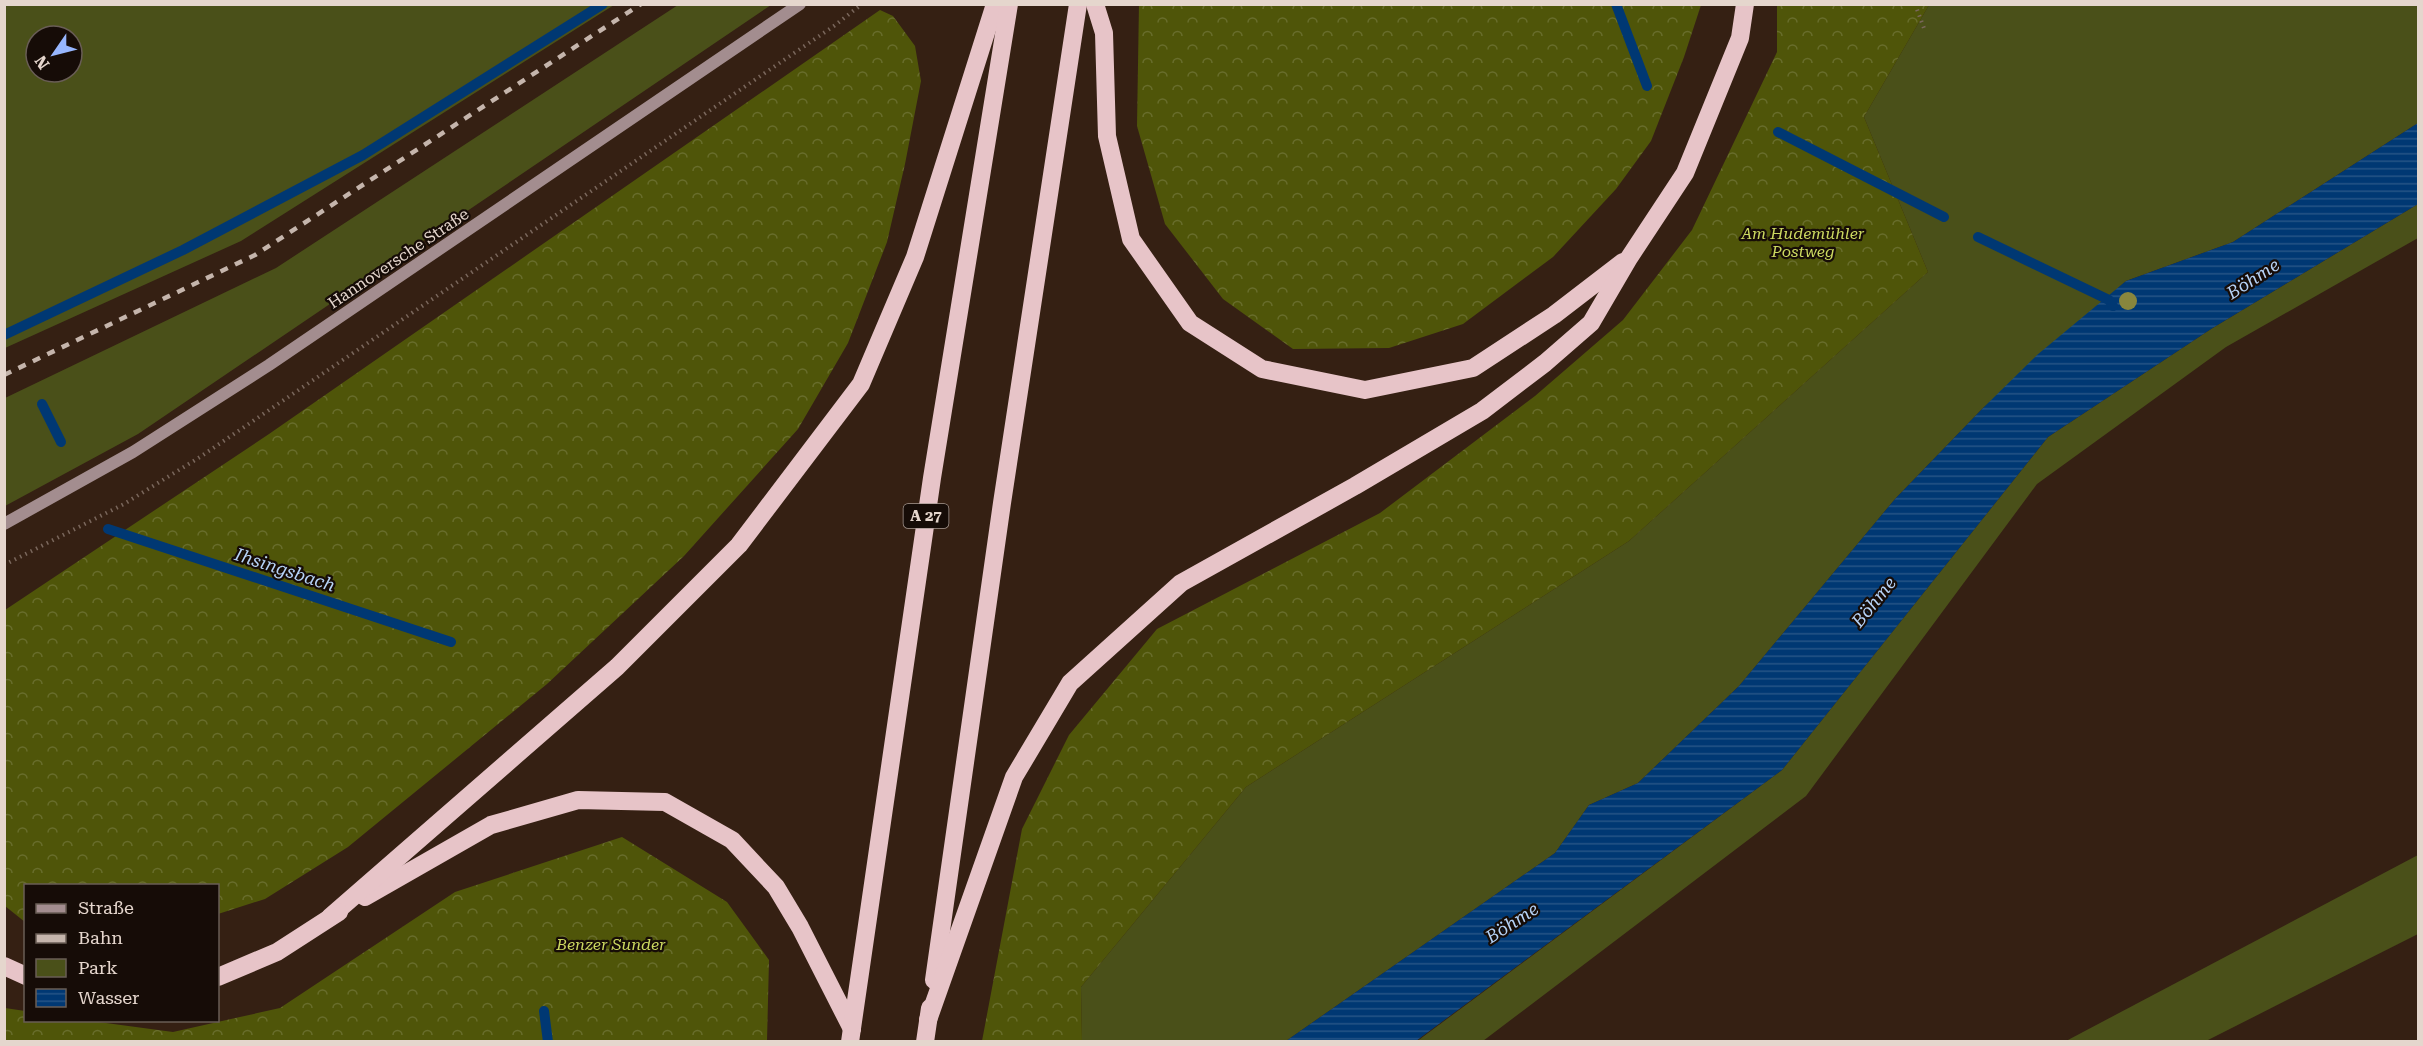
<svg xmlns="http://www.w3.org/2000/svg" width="2423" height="1046" font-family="'Roboto Serif',serif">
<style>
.green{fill:#4a5019;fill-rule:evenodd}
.forest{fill:url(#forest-crowns)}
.water{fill:url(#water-rules)}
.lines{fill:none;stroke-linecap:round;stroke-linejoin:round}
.stream{stroke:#003873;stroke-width:10}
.path{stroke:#7a675c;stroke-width:4;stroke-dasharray:1.5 4.5;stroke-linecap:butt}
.secondary{stroke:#a38d8f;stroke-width:12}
.highway{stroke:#e7c4c8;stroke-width:18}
.rail{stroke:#c5b5ac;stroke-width:4.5;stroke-dasharray:8 8;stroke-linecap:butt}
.tree{fill:#88863d}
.labels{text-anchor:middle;stroke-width:4.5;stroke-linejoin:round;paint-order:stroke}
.shield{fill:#160c07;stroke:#a79992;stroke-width:1.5}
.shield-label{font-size:15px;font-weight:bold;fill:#e5d6cd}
.park-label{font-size:16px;font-style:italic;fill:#ccd960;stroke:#160c07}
.street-label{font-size:16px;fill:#e5d6cd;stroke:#160c07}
.water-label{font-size:18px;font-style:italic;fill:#b6d2f6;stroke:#160c07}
</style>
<defs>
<pattern id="forest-crowns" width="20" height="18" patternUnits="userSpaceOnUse" patternTransform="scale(1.5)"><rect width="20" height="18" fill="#4f5509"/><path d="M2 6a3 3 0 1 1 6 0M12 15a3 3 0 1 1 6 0" fill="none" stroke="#686d2c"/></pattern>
<pattern id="water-rules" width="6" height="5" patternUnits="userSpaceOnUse" patternTransform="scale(1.5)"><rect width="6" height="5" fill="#003873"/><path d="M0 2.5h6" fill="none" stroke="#255486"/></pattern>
</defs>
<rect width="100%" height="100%" fill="#352013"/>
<!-- green -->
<g class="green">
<path d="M5,4H614V5L241,241L5,348ZM36,36H72V72H36Z"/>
<polygon points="678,5 771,5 138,434 5,506 5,398 276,268"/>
<polygon points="1929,5 2418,5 2418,123 2233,242 2126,281 1982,409 1895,499 1739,686 1638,783 1589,805 1555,853 1286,1041 1082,1041 1081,987 1246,787 1629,541 1928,272 1864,117"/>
<polygon points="2418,204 2418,238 2226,347 2037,484 1806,796 1483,1041 1416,1042 1782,770 2048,437 2211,329"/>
<polygon points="2418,855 2418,934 2206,1041 2066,1041"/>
</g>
<!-- forest -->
<g class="forest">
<polygon points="1139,4 1701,4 1701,5 1684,57 1651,141 1616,189 1553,257 1463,324 1389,348 1293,349 1223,299 1165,224 1137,126"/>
<polygon points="1777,5 1929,5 1864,117 1928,272 1629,541 1246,787 1081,987 1082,1041 982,1041 1022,829 1069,735 1157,629 1380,513 1535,396 1623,320 1692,230 1777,52"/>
<polygon points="880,10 893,16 915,46 921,81 905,164 887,242 848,343 798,429 684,556 547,684 348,847 265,899 218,914 218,886 26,886 25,922 5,906 5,610 269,434"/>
<polygon points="622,837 727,902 769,960 767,1041 5,1041 5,1008 25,1011 26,1020 91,1021 173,1032 280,1008 455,892"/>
</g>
<!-- water -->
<polygon class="water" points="2418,123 2418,204 2211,329 2048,437 1782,770 1416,1041 1286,1041 1555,853 1589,805 1638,783 1739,686 1895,499 1982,409 2037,355 2126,281 2233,242"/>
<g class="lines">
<!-- stream -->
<g class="stream">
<polyline points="1616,4 1647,86"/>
<polyline points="1778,132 1944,217"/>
<polyline points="1978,237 2109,300 2113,306"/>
<polyline points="4,335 183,250 363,155 603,4"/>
<polyline points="42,404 61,442"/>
<polyline points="108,529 451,642"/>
<polyline points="544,1011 548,1042"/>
</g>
<!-- path -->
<g class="path">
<polyline points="1915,4 1925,31"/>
<polyline points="4,565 124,504 200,457 834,26 862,4"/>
</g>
<!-- secondary -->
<polyline class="secondary" points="4,524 133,452 269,365 800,4"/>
<!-- highway -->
<g class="highway">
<polyline points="1095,4 1104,33 1107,136 1131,239 1190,323 1262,369 1365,390 1473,368 1554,315 1623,262"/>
<polyline points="365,897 491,825 578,800 665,802 732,840 776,887 800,927 852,1029"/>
<polyline points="330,917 617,667 739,545 861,384 915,257 995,4"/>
<polyline points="4,966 26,976"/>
<polyline points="218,977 277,952 339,912"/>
<polyline points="934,980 1002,503 1078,4"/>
<polyline points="928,1020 1014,777 1070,683 1181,583 1355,486 1482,411 1545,363 1591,323 1629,258 1685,173 1740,38 1745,4"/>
<polyline points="850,1042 932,478 1009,4"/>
<polyline points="925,1042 930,1008"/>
</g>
<!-- rail -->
<polyline class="rail" points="4,375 255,255 641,4"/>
</g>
<!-- trees -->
<circle class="tree" cx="2128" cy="301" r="9"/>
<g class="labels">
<!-- shield labels -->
<rect class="shield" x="903.5" y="504" width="45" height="24" rx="4.5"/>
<g class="shield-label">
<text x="926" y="521">A 27</text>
</g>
<!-- park labels -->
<g class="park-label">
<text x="1803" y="239">Am Hudemühler<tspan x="1803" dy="18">Postweg</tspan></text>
<text x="611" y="950">Benzer Sunder</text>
</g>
<!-- street labels -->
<g class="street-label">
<text transform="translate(398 258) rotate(-34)" y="6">Hannoversche Straße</text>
</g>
<!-- water labels -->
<g class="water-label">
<text transform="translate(2253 279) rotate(-33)" y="6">Böhme</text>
<text transform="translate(285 570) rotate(18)" y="6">Ihsingsbach</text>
<text transform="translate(1874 602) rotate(-51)" y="6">Böhme</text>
<text transform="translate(1512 923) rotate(-33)" y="6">Böhme</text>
</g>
</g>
<!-- border -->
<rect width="2423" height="1046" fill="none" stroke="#e5d6cd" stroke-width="12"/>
<!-- legend -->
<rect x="24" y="884" width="195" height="138" fill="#160c07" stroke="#695d56" stroke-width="1.5"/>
<rect x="36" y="904" width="30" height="9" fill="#a38d8f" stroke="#695d56" stroke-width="1.5"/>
<text x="78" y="914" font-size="18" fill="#e5d6cd">Straße</text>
<rect x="36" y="934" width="30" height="9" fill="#c5b5ac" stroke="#695d56" stroke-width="1.5"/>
<text x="78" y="944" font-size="18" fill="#e5d6cd">Bahn</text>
<rect x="36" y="959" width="30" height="18" fill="#4a5019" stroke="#695d56" stroke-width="1.5"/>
<text x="78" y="974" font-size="18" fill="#e5d6cd">Park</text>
<rect x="36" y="989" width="30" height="18" fill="url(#water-rules)" stroke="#695d56" stroke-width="1.5"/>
<text x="78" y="1004" font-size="18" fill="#e5d6cd">Wasser</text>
<!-- north arrow -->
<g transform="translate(54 54) rotate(235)"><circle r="28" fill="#160c07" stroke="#695d56" stroke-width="1.5"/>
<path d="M0-4.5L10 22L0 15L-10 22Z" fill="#97b6fd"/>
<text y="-9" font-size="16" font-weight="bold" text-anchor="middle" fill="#e5d6cd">N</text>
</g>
</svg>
